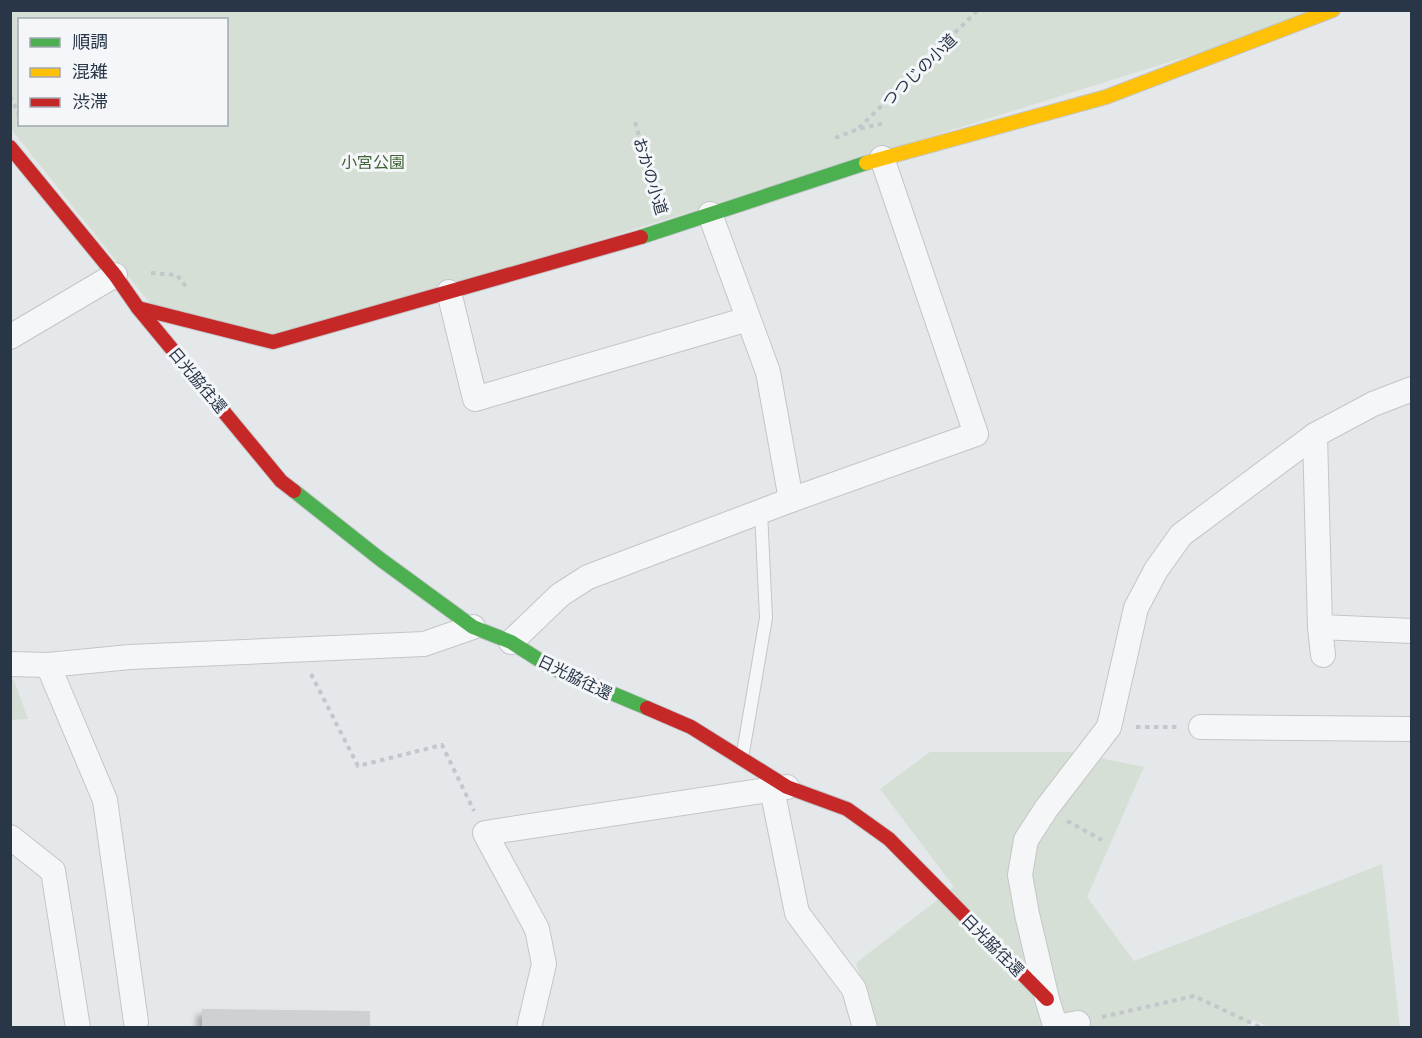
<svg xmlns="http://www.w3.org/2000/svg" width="1422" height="1038" font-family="Cabin,'Noto Sans JP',sans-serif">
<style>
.green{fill:#d6dfd5;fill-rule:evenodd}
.building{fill:#ced0d3;filter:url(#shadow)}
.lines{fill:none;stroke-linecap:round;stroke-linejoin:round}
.lane-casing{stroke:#c3c6c8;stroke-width:14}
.street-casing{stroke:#c3c6c8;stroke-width:26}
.fast-casing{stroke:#c3c6c8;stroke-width:16}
.slow-casing{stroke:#c3c6c8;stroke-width:16}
.jam-casing{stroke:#c3c6c8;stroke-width:16}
.path{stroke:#c3c7cb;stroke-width:4;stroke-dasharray:4.5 4.5;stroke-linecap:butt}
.lane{stroke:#f5f6f7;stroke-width:12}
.street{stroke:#f5f6f7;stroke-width:24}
.fast{stroke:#4caf50;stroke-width:14}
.slow{stroke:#ffc107;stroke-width:14}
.jam{stroke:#c62828;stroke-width:14}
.labels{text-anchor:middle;stroke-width:6;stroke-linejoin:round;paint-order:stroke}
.street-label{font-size:16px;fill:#293647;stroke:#f4f6f9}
.park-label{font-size:16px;fill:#416435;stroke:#f4f6f9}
</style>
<defs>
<filter id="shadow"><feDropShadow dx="-5.5" dy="5.5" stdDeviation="3" flood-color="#0004"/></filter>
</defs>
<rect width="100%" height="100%" fill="#e5e8ea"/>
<!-- green -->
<g class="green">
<path d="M10,11H1333L273,342L152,306L11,129ZM20,20H226V124H20Z"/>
<polygon points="10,680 14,680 28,719 11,720"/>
<polygon points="930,752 1070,752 1144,767 1087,897 1134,961 1382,864 1400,1027 1269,1027 1253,1020 1244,1028 876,1027 856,963 954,887 880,789"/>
</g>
<!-- building -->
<polygon class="building" points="202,1009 370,1011 370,1028 202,1028"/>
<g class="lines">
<!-- lane casing -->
<g class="lane-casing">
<polyline id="lane" points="742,758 766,618 761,511"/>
</g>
<!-- street casing -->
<g class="street-casing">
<g id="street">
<polyline points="710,214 768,372 791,500"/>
<polyline points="449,292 475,399 748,319"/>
<polyline points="10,337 115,275"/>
<polyline points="1315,435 1320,627 1323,655"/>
<polyline points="1320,627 1412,631"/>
<polyline points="511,642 560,595 588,577 791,500 976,434 882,158"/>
<polyline points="10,664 48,665 130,657 424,644 473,627"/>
<polyline points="48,665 105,800 136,1022"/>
<polyline points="1201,727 1412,729"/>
<polyline points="772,789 797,913 854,989 865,1028"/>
<polyline points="10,837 53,871 78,1028"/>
<polyline points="1056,1027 1078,1023"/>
<polyline points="529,1028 544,964 537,929 485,833 787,787"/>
<polyline points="1056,1028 1047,999 1027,914 1020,875 1026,840 1046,809 1109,727 1136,608 1156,570 1181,535 1315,435 1373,404 1412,389"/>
</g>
</g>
<!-- fast casing -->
<g class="fast-casing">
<g id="fast">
<polyline points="641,237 866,163"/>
<polyline points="294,491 380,559 473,627 511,642 552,668 647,708"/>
</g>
</g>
<!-- slow casing -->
<g class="slow-casing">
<polyline id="slow" points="866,163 1106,97 1333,10"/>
</g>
<!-- jam casing -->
<g class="jam-casing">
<g id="jam">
<polyline points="10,147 115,275 138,308 281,481 294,491"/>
<polyline points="138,308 273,342 641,237"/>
<polyline points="647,708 691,727 787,787 847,809 889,839 1047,999"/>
</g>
</g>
<!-- path -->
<g class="path">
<polyline points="10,96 20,117"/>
<polyline points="635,122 658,202"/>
<polyline points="859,128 978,10"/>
<polyline points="835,138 858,129 885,123"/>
<polyline points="151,273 177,275 188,289"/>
<polyline points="311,674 358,766 442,745 474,811"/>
<polyline points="1136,727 1177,727"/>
<polyline points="1067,821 1102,840"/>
<polyline points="1102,1017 1194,996 1262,1028"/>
</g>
<!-- lane -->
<use href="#lane" class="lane"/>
<!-- street -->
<use href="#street" class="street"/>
<!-- fast -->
<use href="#fast" class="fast"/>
<!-- slow -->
<use href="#slow" class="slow"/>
<!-- jam -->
<use href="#jam" class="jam"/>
</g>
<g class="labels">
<!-- street labels -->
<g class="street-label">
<text transform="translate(919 70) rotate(-44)" y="6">つつじの小道</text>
<text transform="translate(651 176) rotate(73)" y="6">おかの小道</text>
<text transform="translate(198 380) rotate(50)" y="6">日光脇往還</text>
<text transform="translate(575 677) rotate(26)" y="6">日光脇往還</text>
<text transform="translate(993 945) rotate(45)" y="6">日光脇往還</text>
</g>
<!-- park labels -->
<g class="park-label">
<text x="373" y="168">小宮公園</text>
</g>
</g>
<!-- border -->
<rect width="1422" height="1038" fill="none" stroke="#293647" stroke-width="24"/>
<!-- legend -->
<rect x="18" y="18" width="210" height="108" fill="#f4f6f9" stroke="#a3a9b2" stroke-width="1.5"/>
<rect x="30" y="38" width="30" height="9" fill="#4caf50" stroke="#a3a9b2" stroke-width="1.5"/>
<text x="72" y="48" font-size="18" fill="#293647">順調</text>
<rect x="30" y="68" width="30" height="9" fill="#ffc107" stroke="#a3a9b2" stroke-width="1.5"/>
<text x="72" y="78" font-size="18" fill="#293647">混雑</text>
<rect x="30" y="98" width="30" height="9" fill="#c62828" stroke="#a3a9b2" stroke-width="1.5"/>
<text x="72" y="108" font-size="18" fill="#293647">渋滞</text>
</svg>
